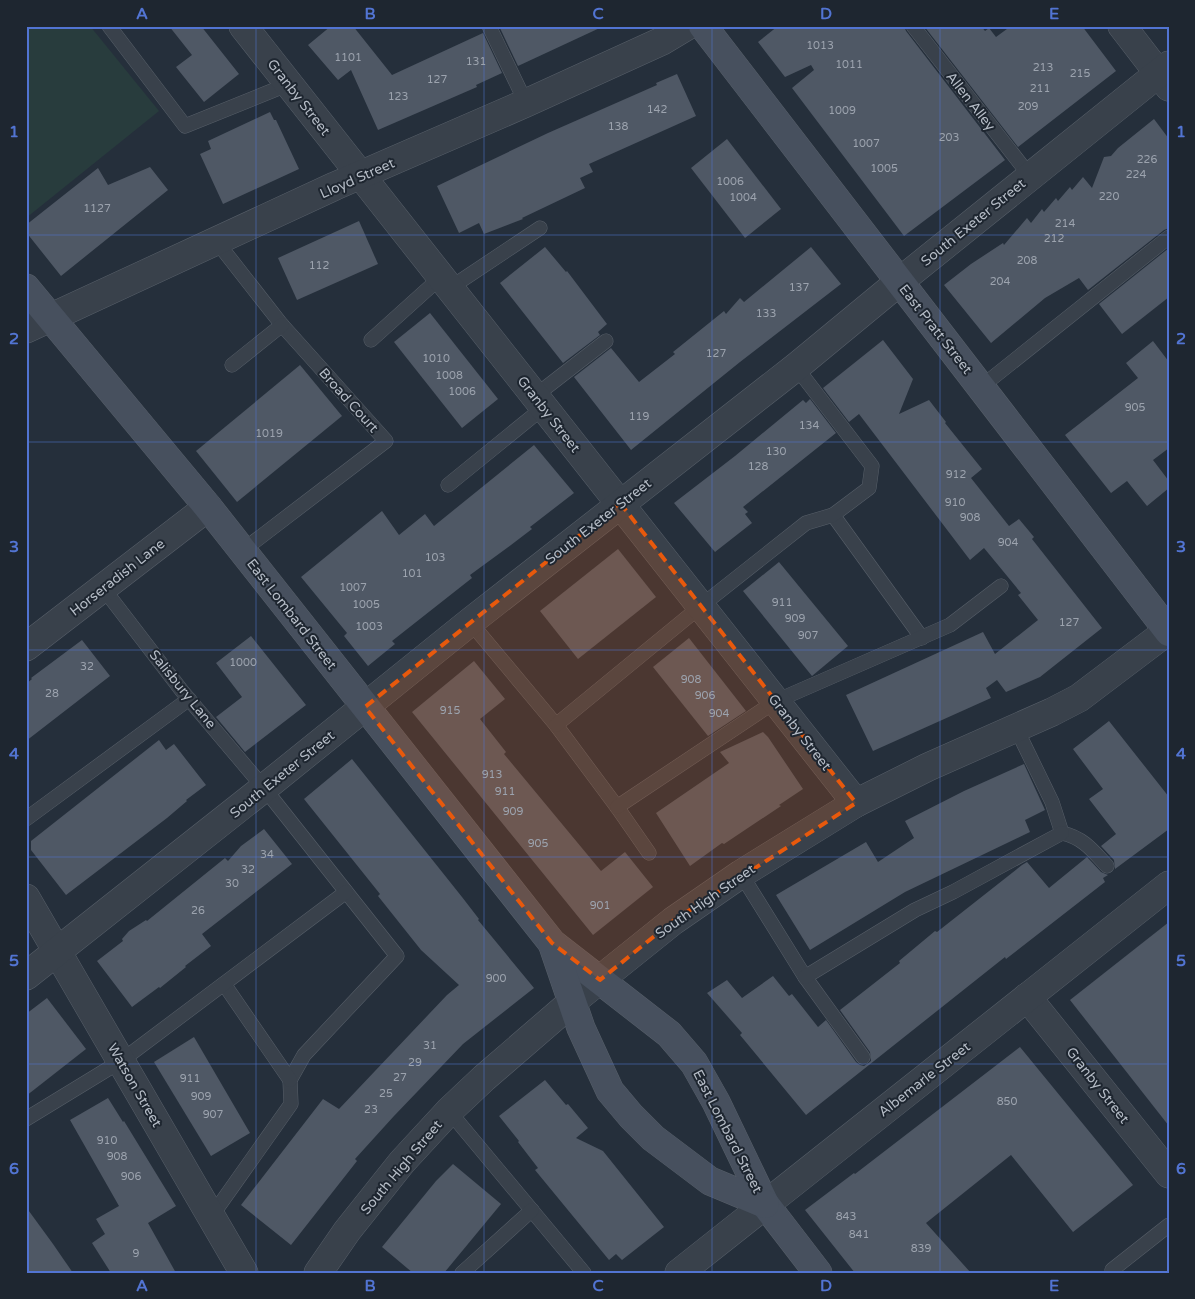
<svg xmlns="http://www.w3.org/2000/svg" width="1195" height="1299" font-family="'Varela Round',sans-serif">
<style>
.green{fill:#283c3d}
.building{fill:#4f5865}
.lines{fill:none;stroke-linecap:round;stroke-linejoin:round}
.service-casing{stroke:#575f69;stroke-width:15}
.minor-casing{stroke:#575f69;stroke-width:29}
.secondary-casing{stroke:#575f69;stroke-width:29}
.service{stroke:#39414b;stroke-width:14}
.minor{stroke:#39414b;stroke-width:28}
.secondary{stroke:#47505e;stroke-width:28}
.marked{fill:#e8590c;fill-opacity:0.2;stroke:#e8590c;stroke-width:4;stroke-dasharray:10 6;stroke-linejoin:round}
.grid{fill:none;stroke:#5274d2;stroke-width:1;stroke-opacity:0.55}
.labels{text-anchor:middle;stroke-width:4;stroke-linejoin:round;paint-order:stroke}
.number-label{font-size:11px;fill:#9ca3ae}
.street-label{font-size:14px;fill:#b5bcc6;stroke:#1e2630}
.neatline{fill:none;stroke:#5274d2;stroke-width:2}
.grid-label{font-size:16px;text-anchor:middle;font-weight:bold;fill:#5274d2}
</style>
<rect width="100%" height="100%" fill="#252f3b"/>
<!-- green -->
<polygon class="green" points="26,26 90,26 159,111 26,218"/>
<!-- building -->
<g class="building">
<polygon points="169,26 201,26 239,74 204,102 176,67 192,55"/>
<polygon points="331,26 353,26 392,75 483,33 502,73 476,85 477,87 378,130 351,70 338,80 308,45"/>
<polygon points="499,26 604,26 518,66"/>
<polygon points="778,26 904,26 906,31 1005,160 904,236 792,88 814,70 811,65 785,77 758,42"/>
<polygon points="924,26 981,26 985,31 989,28 996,37 1011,26 1082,26 1116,71 1018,147"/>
<polygon points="677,74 696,116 589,164 593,172 580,178 585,188 522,218 523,219 484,234 479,223 459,233 437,186 548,133 657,85 656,83"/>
<polygon points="270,112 274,120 276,120 299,169 223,204 200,154 211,149 208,141"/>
<polygon points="1154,119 1169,139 1169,228 1164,230 1088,290 1079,278 1045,298 991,343 944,285 971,264 1003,243 1004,245 1027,218 1031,223 1042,209 1044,212 1056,198 1058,201 1070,187 1072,190 1083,177 1092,188 1104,157 1111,156 1118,148"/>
<polygon points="727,139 781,209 745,238 691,168"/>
<polygon points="150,167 168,190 61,276 26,232 26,225 98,168 108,185"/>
<polygon points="359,221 378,264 297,300 278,258"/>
<polygon points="545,247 566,272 567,271 607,324 598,332 600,335 563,363 500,283"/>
<polygon points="811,247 841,284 740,362 631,450 574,377 611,348 639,382 675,354 673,352 724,311 726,314 740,298 744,302"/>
<polygon points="1169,248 1169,297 1122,334 1099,304"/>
<polygon points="430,313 498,399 462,428 394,342"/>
<polygon points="883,340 913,379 899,414 929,400 946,422 945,423 982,469 971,478 1009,526 1019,519 1034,537 1032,539 1102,628 1040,677 1006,692 997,680 986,688 991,698 873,751 846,695 983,632 995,654 1038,620 1018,595 1021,593 984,548 970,560 859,414 849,422 823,388"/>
<polygon points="1153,341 1169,362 1169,448 1153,460 1169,481 1169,488 1147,506 1127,481 1111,493 1065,435 1138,378 1126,363"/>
<polygon points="300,365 342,416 237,502 196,451"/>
<polygon points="810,399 836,433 743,507 748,512 745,514 752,523 715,552 674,503 735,456 803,400 806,403"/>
<polygon points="534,445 574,493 530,527 532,529 511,545 470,575 472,578 392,641 395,644 368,666 344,636 347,633 301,577 382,511 399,535 425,514 434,526"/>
<polygon points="618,549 656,597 578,659 540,611"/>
<polygon points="779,562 848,646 812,676 743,591"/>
<polygon points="251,636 306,705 245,752 216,717 242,697 216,663"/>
<polygon points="689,638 746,711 708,736 653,667"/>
<polygon points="82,640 110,676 26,741 26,684 32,679 31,678"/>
<polygon points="474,661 505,699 480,719 506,752 504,754 601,871 625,852 653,887 593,935 412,712"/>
<polygon points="1109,721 1169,797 1169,829 1115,869 1114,860 1101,846 1116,834 1089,799 1103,789 1073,749"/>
<polygon points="763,732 768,737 803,789 779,805 781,806 724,844 722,843 690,866 656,813 729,763 720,752"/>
<polygon points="159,740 166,750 174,744 206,785 186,800 187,801 167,818 66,895 31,850 31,841"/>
<polygon points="352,759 462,897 479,919 478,920 534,988 463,1044 394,1116 355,1159 357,1161 291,1245 241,1205 323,1099 339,1109 447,995 459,985 421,950 378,896 380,894 304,799"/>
<polygon points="1024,764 1045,810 1025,820 1030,832 905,892 810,950 776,895 866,842 878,862 914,838 905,821 964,791"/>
<polygon points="264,829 292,864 202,934 211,946 185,966 186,967 160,988 159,987 132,1007 97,961 123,941 122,939 129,931 146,920 147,921 225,858 228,861 241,846"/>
<polygon points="1087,857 1101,872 1108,875 1103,878 1105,882 1006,959 1005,957 806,1115 740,1035 742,1033 707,993 727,980 742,998 773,976 789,996 792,994 818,1027 826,1020 856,1062 860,1065 864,1066 871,1061 870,1052 840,1010 900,963 899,961 935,931 937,932 1022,865 1027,862 1049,888"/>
<polygon points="1169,922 1169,1126 1070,1000"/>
<polygon points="47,998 86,1049 26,1096 26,1014"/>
<polygon points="194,1037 250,1133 211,1156 154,1062"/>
<polygon points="1020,1047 1133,1185 1073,1232 1011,1155 926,1223 971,1273 855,1273 805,1210 854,1173 855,1174"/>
<polygon points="545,1080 566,1105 568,1104 588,1128 576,1138 603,1151 664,1227 622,1260 616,1254 609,1260 535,1170 538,1168 518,1142 519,1141 499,1116"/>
<polygon points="108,1098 123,1122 124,1121 176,1206 148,1223 176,1273 111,1273 92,1243 105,1234 96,1219 119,1206 70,1120"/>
<polygon points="453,1164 501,1204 444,1273 413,1273 382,1247 436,1181"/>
<polygon points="26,1207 53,1244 73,1273 26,1273"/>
</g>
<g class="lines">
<!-- service casing -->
<g class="service-casing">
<g id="service">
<polyline points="109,26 185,126 289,84"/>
<polyline points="489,26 526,103"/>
<polyline points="913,26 1030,176"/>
<polyline points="217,242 282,325 386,441 242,551"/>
<polyline points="450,288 540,228"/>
<polyline points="371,340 441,277"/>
<polyline points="232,365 282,325"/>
<polyline points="981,387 1169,237"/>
<polyline points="535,396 606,341"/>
<polyline points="448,485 544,407"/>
<polyline points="833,515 922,638"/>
<polyline points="103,588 182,691 264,788 397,956 304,1055 290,1080 291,1104 211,1217"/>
<polyline points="470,622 556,725 617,807 649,853"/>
<polyline points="556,725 701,606 806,523 833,515 869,488 872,466 796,367"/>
<path d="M1016,728L1052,802L1062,833C1084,838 1093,851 1107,866"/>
<polyline points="617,807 776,701 950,625 1001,586"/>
<polyline points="26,819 189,699"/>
<polyline points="741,874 805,977 863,1057"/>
<polyline points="805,977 915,910 953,892 1062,833"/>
<polyline points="224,984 290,1080"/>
<polyline points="449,1111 584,1273"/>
<polyline points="26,1119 121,1061 346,892"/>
<polyline points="1112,1270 1169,1225"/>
<polyline points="462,1273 532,1210"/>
</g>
</g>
<!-- minor casing -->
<g class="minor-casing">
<g id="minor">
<polyline points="243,26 856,803"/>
<polyline points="1122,26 1169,87"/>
<polyline points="26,329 335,186 526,103 662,41 687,26"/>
<polyline points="26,647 208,507"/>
<polyline points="26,898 244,1273"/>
<polyline points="26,976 264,788 470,622 796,367 899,282 1169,65"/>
<polyline points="1027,997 1169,1174"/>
<polyline points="318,1273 347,1231 402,1162 449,1111 484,1078 572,1002 673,921 741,874 856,803 928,767 1052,712 1079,698 1169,630"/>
<polyline points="679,1273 1169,885"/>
</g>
</g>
<!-- secondary casing -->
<g class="secondary-casing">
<g id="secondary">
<polyline points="703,26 1169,632"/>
<polyline points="26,288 208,507 552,943 669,1034 694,1063 716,1102 765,1204 818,1273"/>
<polyline points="552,943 581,1028 610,1091 631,1116 653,1138 710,1181 765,1204"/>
</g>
</g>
<!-- service -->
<use href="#service" class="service"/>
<!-- minor -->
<use href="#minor" class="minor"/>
<!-- secondary -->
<use href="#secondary" class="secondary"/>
</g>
<!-- marked area -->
<path class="marked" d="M620,503L856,803L673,921L600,980L552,943L365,707Z"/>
<!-- grid -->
<path class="grid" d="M256,26V1273M484,26V1273M712,26V1273M940,26V1273M26,235H1169M26,442H1169M26,650H1169M26,857H1169M26,1064H1169"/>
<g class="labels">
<!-- number labels -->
<g class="number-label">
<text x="820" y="49">1013</text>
<text x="348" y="61">1101</text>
<text x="476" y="65">131</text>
<text x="849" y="68">1011</text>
<text x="1043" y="71">213</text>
<text x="1080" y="77">215</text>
<text x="437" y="83">127</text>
<text x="1040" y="92">211</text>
<text x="398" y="100">123</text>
<text x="1028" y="110">209</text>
<text x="657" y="113">142</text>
<text x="842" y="114">1009</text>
<text x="618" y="130">138</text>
<text x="949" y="141">203</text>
<text x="866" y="147">1007</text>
<text x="1147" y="163">226</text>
<text x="884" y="172">1005</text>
<text x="1136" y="178">224</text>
<text x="730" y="185">1006</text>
<text x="1109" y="200">220</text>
<text x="743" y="201">1004</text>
<text x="97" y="212">1127</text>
<text x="1065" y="227">214</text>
<text x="1054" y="242">212</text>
<text x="1027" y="264">208</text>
<text x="319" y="269">112</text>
<text x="1000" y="285">204</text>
<text x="799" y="291">137</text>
<text x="766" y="317">133</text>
<text x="716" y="357">127</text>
<text x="436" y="362">1010</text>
<text x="449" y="379">1008</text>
<text x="462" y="395">1006</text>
<text x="1135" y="411">905</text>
<text x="639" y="420">119</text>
<text x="809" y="429">134</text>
<text x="269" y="437">1019</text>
<text x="776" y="455">130</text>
<text x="758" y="470">128</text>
<text x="956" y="478">912</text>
<text x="955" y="506">910</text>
<text x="970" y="521">908</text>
<text x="1008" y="546">904</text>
<text x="435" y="561">103</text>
<text x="412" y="577">101</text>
<text x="353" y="591">1007</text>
<text x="782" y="606">911</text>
<text x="366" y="608">1005</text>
<text x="795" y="622">909</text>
<text x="1069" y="626">127</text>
<text x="369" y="630">1003</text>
<text x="808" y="639">907</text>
<text x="243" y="666">1000</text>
<text x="87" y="670">32</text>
<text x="691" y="683">908</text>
<text x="52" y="697">28</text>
<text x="705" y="699">906</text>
<text x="450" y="714">915</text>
<text x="719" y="717">904</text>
<text x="492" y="778">913</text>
<text x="505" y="795">911</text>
<text x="513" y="815">909</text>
<text x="538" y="847">905</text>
<text x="267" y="858">34</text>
<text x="248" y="873">32</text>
<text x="232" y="887">30</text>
<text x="600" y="909">901</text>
<text x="198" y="914">26</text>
<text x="496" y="982">900</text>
<text x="430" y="1049">31</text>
<text x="415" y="1066">29</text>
<text x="400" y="1081">27</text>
<text x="190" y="1082">911</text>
<text x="386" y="1097">25</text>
<text x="201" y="1100">909</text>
<text x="1007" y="1105">850</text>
<text x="371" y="1113">23</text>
<text x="213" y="1118">907</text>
<text x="107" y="1144">910</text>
<text x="117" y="1160">908</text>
<text x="131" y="1180">906</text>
<text x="846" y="1220">843</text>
<text x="859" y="1238">841</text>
<text x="921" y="1252">839</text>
<text x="136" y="1257">9</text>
</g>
<!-- street labels -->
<g class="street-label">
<text transform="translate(299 97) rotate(52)" y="5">Granby Street</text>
<text transform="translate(971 101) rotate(52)" y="5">Allen Alley</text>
<text transform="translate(357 178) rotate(-24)" y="5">Lloyd Street</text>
<text transform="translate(973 222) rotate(-39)" y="5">South Exeter Street</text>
<text transform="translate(936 329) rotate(52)" y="5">East Pratt Street</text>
<text transform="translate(349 400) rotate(48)" y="5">Broad Court</text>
<text transform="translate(549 414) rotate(52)" y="5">Granby Street</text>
<text transform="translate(598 521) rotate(-38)" y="5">South Exeter Street</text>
<text transform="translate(117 577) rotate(-38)" y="5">Horseradish Lane</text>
<text transform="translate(292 614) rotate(52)" y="5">East Lombard Street</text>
<text transform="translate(183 689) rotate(51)" y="5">Salisbury Lane</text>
<text transform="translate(800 732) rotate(52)" y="5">Granby Street</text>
<text transform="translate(282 774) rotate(-39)" y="5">South Exeter Street</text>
<text transform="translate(705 901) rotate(-35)" y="5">South High Street</text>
<text transform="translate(924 1079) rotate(-38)" y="5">Albemarle Street</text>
<text transform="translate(135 1085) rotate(60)" y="5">Watson Street</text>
<text transform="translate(1098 1085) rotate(52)" y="5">Granby Street</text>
<text transform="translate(728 1131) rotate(63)" y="5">East Lombard Street</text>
<text transform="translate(401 1167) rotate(-50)" y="5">South High Street</text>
</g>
</g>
<!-- border -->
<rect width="1195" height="1299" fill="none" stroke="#1e2630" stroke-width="55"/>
<rect x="28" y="28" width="1140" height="1244" class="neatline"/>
<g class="grid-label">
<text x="142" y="19">A</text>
<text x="370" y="19">B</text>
<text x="598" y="19">C</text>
<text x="826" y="19">D</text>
<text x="1054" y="19">E</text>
<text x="14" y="137">1</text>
<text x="1181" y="137">1</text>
<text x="14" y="344">2</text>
<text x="1181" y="344">2</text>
<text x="14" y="552">3</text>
<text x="1181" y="552">3</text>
<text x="14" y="759">4</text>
<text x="1181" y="759">4</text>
<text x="14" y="966">5</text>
<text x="1181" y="966">5</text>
<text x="14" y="1174">6</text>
<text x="1181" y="1174">6</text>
<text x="142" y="1291">A</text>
<text x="370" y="1291">B</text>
<text x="598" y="1291">C</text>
<text x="826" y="1291">D</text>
<text x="1054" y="1291">E</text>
</g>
</svg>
